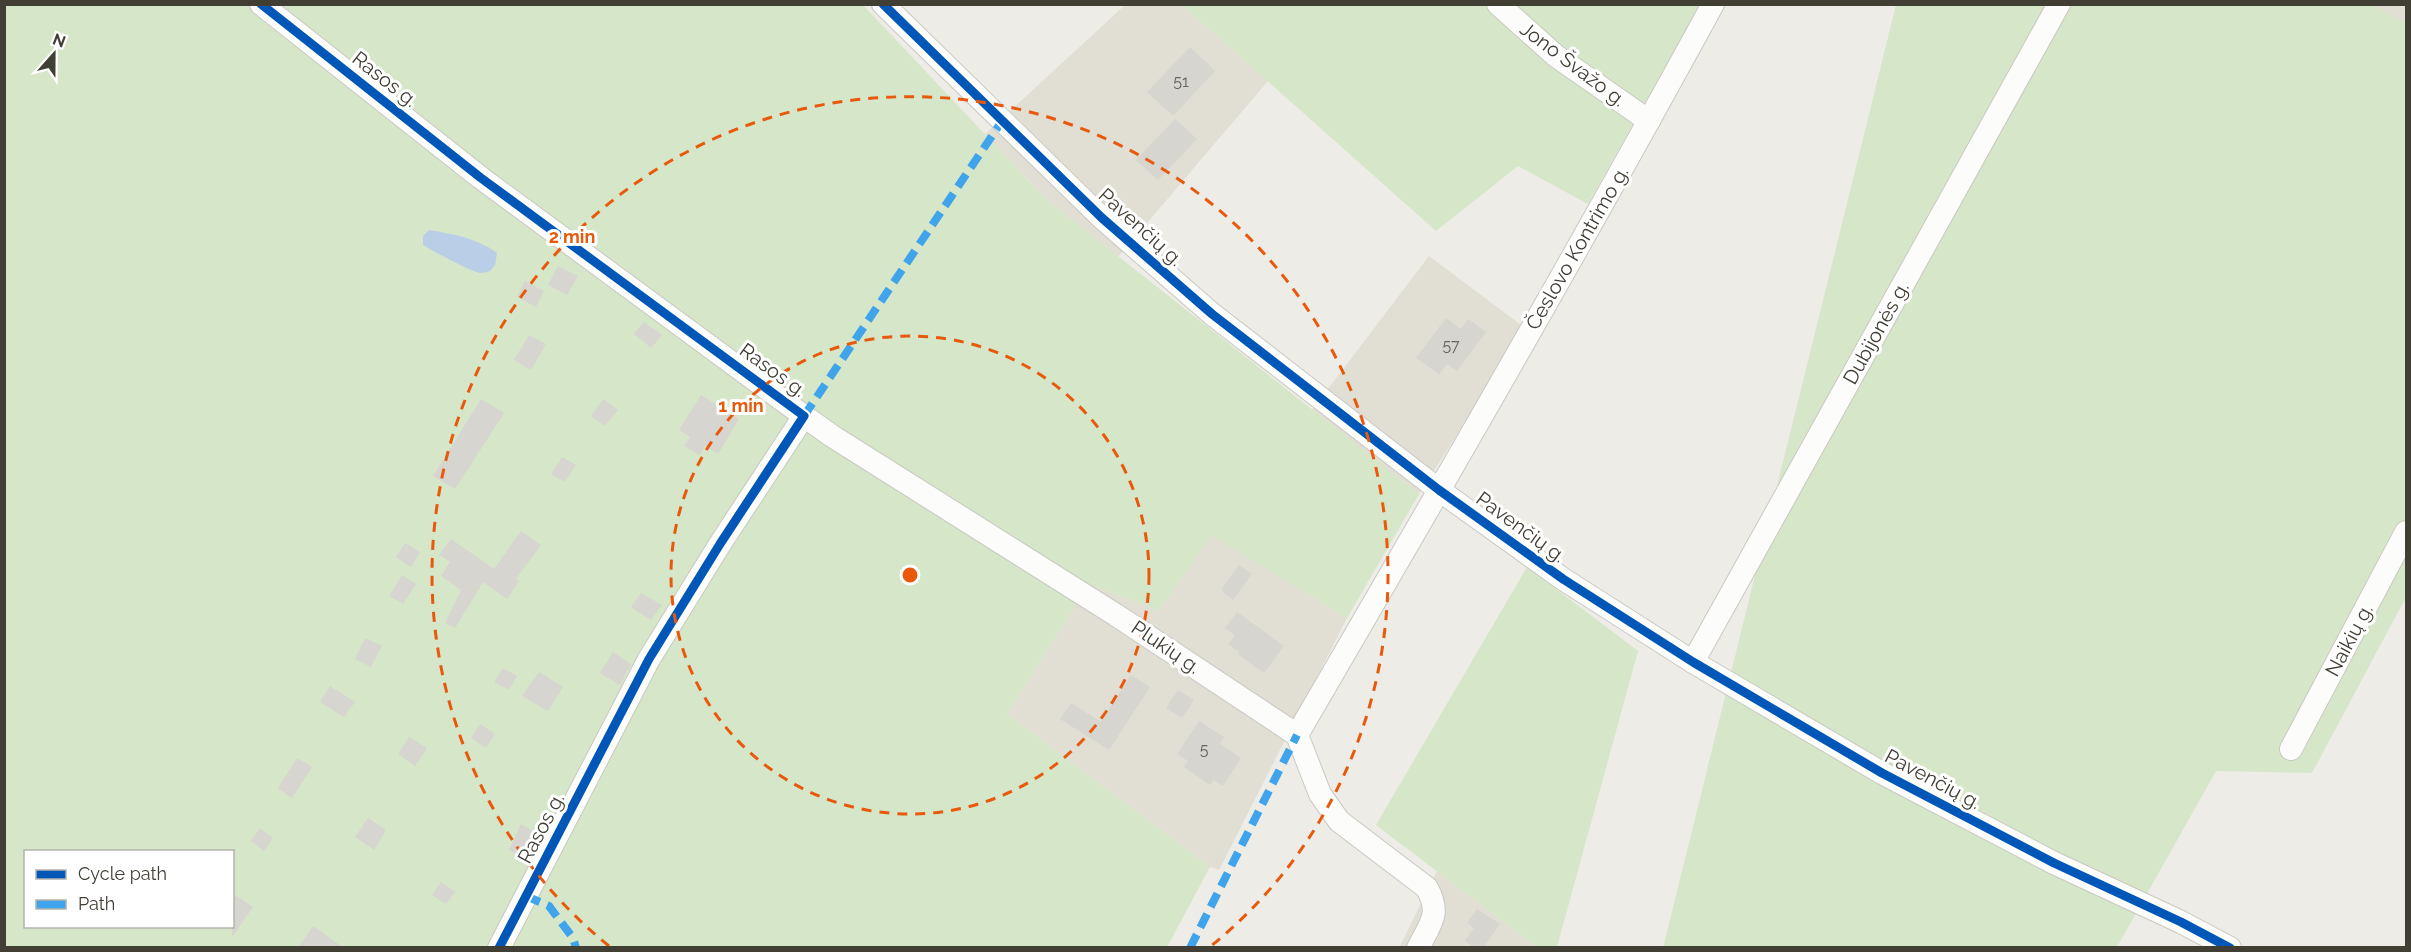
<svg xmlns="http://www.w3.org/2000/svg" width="2411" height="952" font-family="Raleway,sans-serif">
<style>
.residential{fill:#e1ded4}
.green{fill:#d6e6c8;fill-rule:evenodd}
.water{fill:#bacfe7}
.building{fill:#d6d5cf}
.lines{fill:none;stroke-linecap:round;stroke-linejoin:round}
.minor-casing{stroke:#c9c8c2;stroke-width:24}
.minor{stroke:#fcfcfb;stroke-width:22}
.quiet{stroke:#3fa4eb;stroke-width:8;stroke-dasharray:15 8;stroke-linecap:butt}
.cycleway-casing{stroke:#fff;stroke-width:13}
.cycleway{stroke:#0057b8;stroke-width:9}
.ring{fill:none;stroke:#e8590c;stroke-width:3;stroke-dasharray:10 8}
.labels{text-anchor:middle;stroke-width:6;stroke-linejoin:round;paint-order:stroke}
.number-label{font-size:16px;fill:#67645c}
.street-label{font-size:20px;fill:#413e34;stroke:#fff}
.centre{fill:#e8590c;stroke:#fff;stroke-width:3}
.ring-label{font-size:18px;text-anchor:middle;font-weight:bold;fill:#e8590c;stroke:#fff;stroke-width:6;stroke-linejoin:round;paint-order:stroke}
</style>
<rect width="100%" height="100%" fill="#edece6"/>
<!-- residential -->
<g class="residential">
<polygon points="1125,5 1182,5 1268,81 1118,257 1047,200 985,134"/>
<polygon points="2372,5 2406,5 2406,24"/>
<polygon points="1429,256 1525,328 1419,494 1312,410"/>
<polygon points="1211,534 1347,618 1219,870 1210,867 1007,714 1089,584 1159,611"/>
<polygon points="1437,871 1537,947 1399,948"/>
</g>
<!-- green -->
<g class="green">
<polygon points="2372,4 2406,24 2406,597 2312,773 2216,771 2117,947 1663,948 1896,5"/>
<path d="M5,5H863L1047,200L1419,494L1347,618L1211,535L1159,611L1089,584L1007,714L1210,867L1167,947L5,948ZM26,852H232V926H26Z"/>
<polygon points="1182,5 1700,5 1588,204 1518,166 1436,231"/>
<polygon points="1527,567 1638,651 1557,947 1537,947 1376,825"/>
</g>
<!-- water -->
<path class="water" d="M429,230C453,234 477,238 497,253L495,265L490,271C487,272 484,273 481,273C473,273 431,250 423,245V236Z"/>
<!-- building -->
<g class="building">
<polygon points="1190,47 1215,71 1173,116 1147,92"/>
<polygon points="1175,119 1197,139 1158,180 1136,160"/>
<polygon points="558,266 578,276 567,295 548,285"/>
<polygon points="525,281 544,291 536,307 517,297"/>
<polygon points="1446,318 1461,329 1468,319 1486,332 1457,371 1447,364 1439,374 1416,358"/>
<polygon points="644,322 662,335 651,348 634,334"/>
<polygon points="529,335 546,344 531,370 514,360"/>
<polygon points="701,395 739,419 718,454 705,446 700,455 684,446 690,437 679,430"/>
<polygon points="481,399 504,413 455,489 433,476"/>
<polygon points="603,399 618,410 605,426 591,416"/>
<polygon points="562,457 576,465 565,482 551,474"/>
<polygon points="521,531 541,545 516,579 519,581 507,599 483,582 455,628 445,623 461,590 441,576 450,562 439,555 451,539 494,569"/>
<polygon points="405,543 420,552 411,567 396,557"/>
<polygon points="1239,565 1252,574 1233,600 1221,590"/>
<polygon points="402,575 416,584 403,604 389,596"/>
<polygon points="641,593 662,605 651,620 631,607"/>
<polygon points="1237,612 1284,646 1264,673 1238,654 1239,652 1228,644 1235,635 1225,628"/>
<polygon points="365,638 382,646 371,667 355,659"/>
<polygon points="613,652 631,664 620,685 600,673"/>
<polygon points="503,668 517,676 509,690 494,682"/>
<polygon points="539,672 563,687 548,711 522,696"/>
<polygon points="1131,675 1150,687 1109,750 1060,719 1071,703 1101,722"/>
<polygon points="330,686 355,702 344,717 320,702"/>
<polygon points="1178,690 1194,700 1182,718 1166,708"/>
<polygon points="1199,721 1224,737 1220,744 1241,758 1223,786 1214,780 1210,785 1184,767 1188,761 1177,754"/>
<polygon points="480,724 495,734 486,748 471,738"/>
<polygon points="409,737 427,748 415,766 398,754"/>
<polygon points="297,758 312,767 292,798 278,788"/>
<polygon points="368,818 386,830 374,850 355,837"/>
<polygon points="521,824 535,832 523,857 509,850"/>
<polygon points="260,828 273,838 264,851 251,841"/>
<polygon points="441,882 455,892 446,904 432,895"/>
<polygon points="232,893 253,907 232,937"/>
<polygon points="1477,909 1500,924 1483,948 1475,948 1465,941 1474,928 1467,923"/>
<polygon points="313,926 344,948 298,948"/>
</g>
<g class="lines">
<!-- minor casing -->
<g class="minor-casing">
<g id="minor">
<polyline points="261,4 481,178 804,416 720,544 649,659 499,948"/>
<polyline points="883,4 1102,218 1212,314 1439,490 1563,579 1693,662 1882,773 2054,863 2181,922 2230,948"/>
<polyline points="1498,4 1556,56 1649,121"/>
<path d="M804,416L832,436L1116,615L1297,735L1320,794L1339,821L1427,888C1441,914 1431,923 1418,948"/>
<polyline points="1693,662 2059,4"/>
<path d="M1297,735C1438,493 1579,250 1713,4"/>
<polyline points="2291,749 2406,532"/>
</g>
</g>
<!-- minor -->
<use href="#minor" class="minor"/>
<!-- quiet -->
<g class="quiet">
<polyline points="804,416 1002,121"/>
<polyline points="526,896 549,906 573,938 576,948"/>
<polyline points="1190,948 1297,735"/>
</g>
<!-- cycleway casing -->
<g class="cycleway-casing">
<g id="cycleway">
<polyline points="261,4 481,178 804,416 720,544 649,659 499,948"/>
<polyline points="883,4 1102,218 1212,314 1439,490 1563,579 1693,662 1882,773 2054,863 2181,922 2230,948"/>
</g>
</g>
<!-- cycleway -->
<use href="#cycleway" class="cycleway"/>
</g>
<!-- distance rings -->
<g class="ring">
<circle cx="910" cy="575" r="239"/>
<path d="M609 946A478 478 0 1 1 1211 946"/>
</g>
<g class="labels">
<!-- number labels -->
<g class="number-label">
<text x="1181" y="87">51</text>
<text x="1451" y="351">57</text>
<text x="1204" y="755">5</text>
</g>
<!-- street labels -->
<g class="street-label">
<text transform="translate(1573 64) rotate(37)" y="7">Jono Švažo g.</text>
<text transform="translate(385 79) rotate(38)" y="7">Rasos g.</text>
<text transform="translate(1141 227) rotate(42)" y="7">Pavenčių g.</text>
<text transform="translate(1577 248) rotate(-60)" y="7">Česlovo Kontrimo g.</text>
<text transform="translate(1876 333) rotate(-61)" y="7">Dubijonės g.</text>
<text transform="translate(773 370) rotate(36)" y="7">Rasos g.</text>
<text transform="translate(1521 527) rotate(36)" y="7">Pavenčių g.</text>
<text transform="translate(2349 640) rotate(-62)" y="7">Naikių g.</text>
<text transform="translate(1166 647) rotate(34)" y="7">Plukių g.</text>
<text transform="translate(1933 779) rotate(28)" y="7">Pavenčių g.</text>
<text transform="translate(541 828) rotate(-62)" y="7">Rasos g.</text>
</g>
</g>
<circle cx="910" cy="575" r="9" class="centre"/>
<g class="ring-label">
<text x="572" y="243">2 min</text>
<text x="741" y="412">1 min</text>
</g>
<!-- border -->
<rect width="2411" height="952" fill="none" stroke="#413e34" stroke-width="12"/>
<!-- legend -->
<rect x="24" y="850" width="210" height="78" fill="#ffffff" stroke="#b3b2ae" stroke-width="1.5"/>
<rect x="36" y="870" width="30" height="9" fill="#0057b8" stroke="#b3b2ae" stroke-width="1.5"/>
<text x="78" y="880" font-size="18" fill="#413e34">Cycle path</text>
<rect x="36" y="900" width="30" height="9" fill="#3fa4eb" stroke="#b3b2ae" stroke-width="1.5"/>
<text x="78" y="910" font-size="18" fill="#413e34">Path</text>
<!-- north arrow -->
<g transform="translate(54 54) rotate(21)" stroke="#ffffff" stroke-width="4.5" paint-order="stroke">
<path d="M0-4.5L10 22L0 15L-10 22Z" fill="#413e34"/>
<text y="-9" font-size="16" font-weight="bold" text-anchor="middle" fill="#413e34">N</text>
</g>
</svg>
